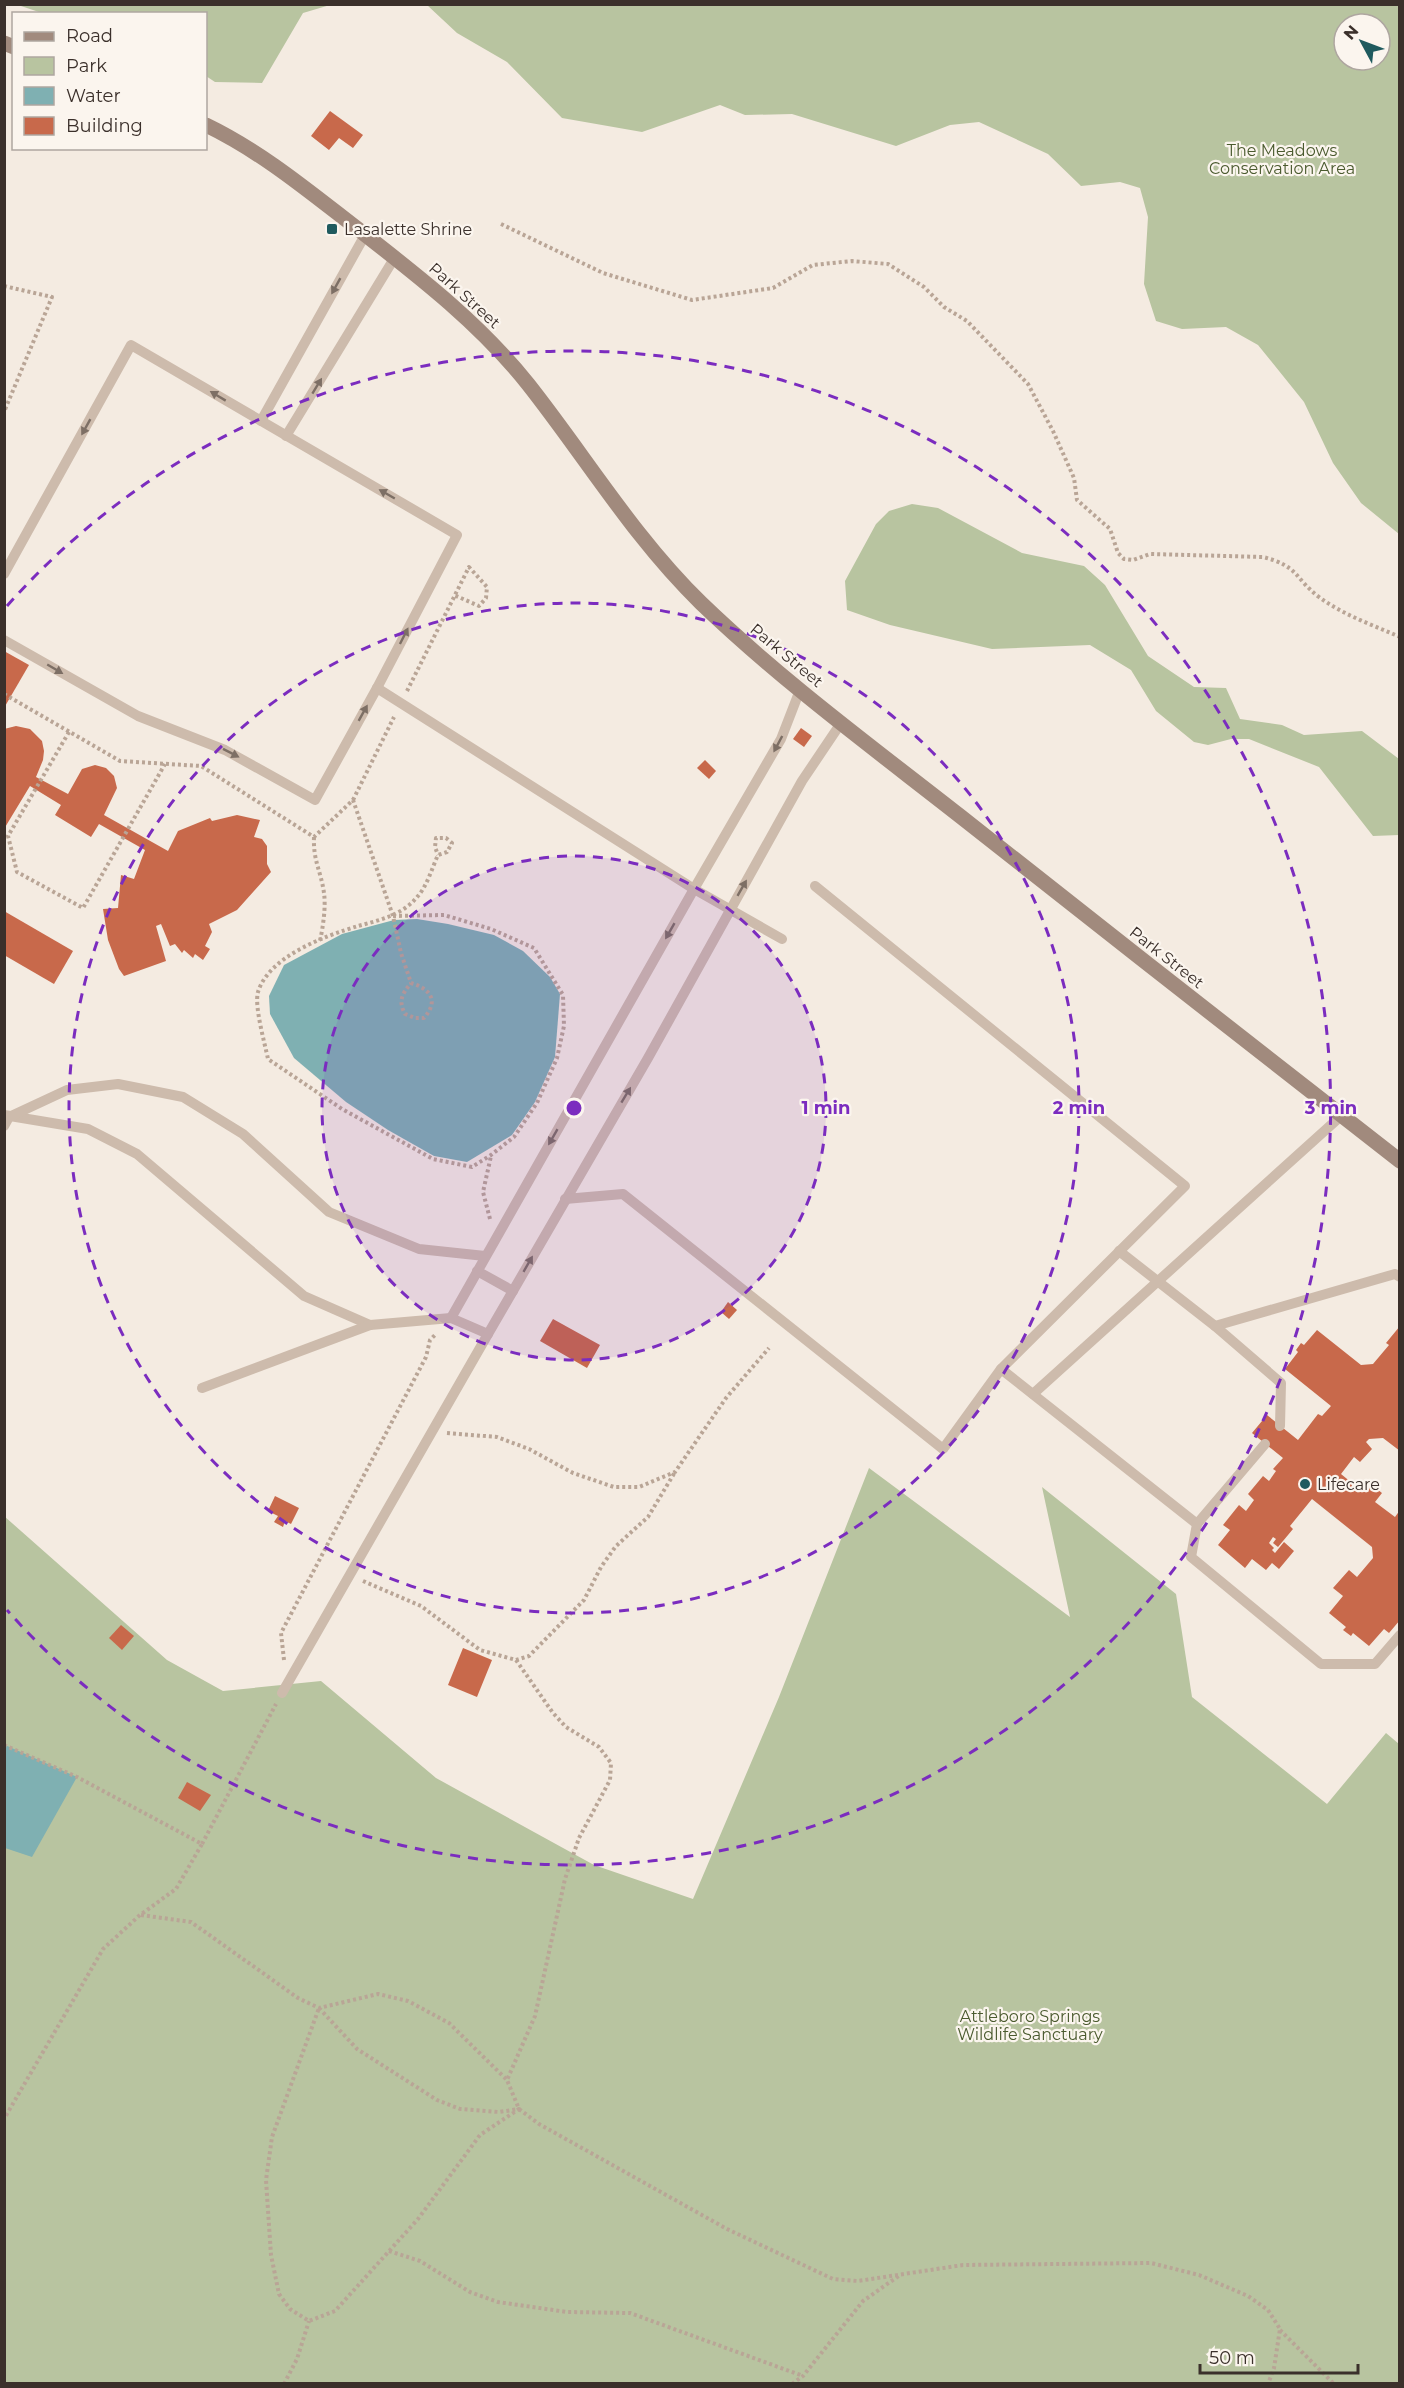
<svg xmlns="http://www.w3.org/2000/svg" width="1404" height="2388" font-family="Montserrat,sans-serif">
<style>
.green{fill:#b8c4a0;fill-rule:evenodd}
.water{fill:#7fb0b2}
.building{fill:#c8694b}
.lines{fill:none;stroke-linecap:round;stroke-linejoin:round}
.path{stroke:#b9a596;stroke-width:4;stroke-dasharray:3 3;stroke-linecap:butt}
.lane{stroke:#cdbbac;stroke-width:10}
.secondary{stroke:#a18a7d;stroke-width:15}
.oneway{fill:#7d6f65}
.ring{fill:none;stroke:#7b2cbf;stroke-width:3;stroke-dasharray:10 8}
.poi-dot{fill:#1f5a5e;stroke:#fbf5ee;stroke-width:2}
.labels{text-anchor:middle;stroke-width:4.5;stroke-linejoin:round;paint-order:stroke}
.park-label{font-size:16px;fill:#4a5a2e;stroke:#fbf5ee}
.poi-label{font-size:16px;fill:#3b302b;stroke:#fbf5ee;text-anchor:start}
.street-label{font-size:16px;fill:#3b302b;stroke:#fbf5ee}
.centre{fill:#7b2cbf;stroke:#fbf5ee;stroke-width:3}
.ring-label{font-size:18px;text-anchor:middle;font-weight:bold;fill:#7b2cbf;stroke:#fbf5ee;stroke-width:4.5;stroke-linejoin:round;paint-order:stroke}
</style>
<rect width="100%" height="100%" fill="#f4ebe1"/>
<!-- green -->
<g class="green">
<polygon points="18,5 330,5 303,13 262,83 215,82 206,76 206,14 45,14"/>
<path d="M427,5H1399V534L1361,503L1333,463L1304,402L1258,345L1226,327L1182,329L1156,321L1144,284L1148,217L1140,188L1120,182L1081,186L1048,154L979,122L950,125L896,146L792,114L745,115L720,105L642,132L562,118L507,62L457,33ZM1344,24H1380V60H1344Z"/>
<polygon points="912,504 938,508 1022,553 1084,566 1105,585 1148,656 1194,687 1226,688 1240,719 1282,725 1304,735 1362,731 1399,759 1399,835 1373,836 1319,767 1249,739 1231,739 1208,745 1194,742 1156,711 1131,670 1090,645 992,649 890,625 847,610 845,581 876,524 889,511"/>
<polygon points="869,1468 1070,1617 1042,1487 1176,1594 1192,1697 1327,1804 1386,1733 1399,1744 1399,2383 5,2383 4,1516 167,1660 223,1691 321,1681 436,1778 594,1865 693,1899 779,1697"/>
</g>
<!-- water -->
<g class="water">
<polygon points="417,919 448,924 494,935 523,951 550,977 560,994 555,1057 535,1102 512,1135 467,1162 434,1156 388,1130 346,1102 294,1058 270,1014 269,996 284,965 342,934 394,920"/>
<polygon points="5,1745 77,1777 32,1857 5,1848"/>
</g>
<!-- building -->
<g class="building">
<polygon points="330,111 363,135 353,148 339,138 329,150 311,136"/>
<polygon points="4,651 29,665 4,708"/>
<polygon points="16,726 30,729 42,741 44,751 43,760 36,777 68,794 82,769 95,765 106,768 114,776 117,788 104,815 168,851 178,831 210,818 212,821 237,815 260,820 254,837 262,839 267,846 267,864 271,872 237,910 209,924 212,932 205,946 210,949 203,960 195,954 193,958 184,950 182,953 175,944 170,946 161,924 156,926 166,961 124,976 119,969 108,940 103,909 118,908 121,875 134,879 145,850 99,824 91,837 55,815 61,805 30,786 4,829 4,729"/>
<polygon points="801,728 812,736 804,747 793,739"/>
<polygon points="705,760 716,771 709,779 697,768"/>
<polygon points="4,911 73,951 54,984 4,955"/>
<polygon points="728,1302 737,1310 729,1319 721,1312"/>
<polygon points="553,1319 600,1345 587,1368 540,1341"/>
<polygon points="1400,1326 1400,1451 1383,1438 1369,1439 1366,1442 1372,1449 1360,1462 1354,1457 1341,1474 1358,1488 1365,1480 1382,1493 1375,1502 1395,1517 1400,1510 1400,1620 1389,1633 1384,1629 1369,1646 1353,1633 1351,1636 1343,1630 1346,1627 1329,1613 1343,1596 1333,1588 1349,1570 1357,1577 1373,1558 1372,1547 1312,1499 1290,1526 1293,1529 1278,1547 1273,1543 1276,1539 1273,1537 1269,1543 1274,1548 1272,1550 1275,1553 1284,1542 1294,1551 1279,1569 1272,1563 1266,1570 1252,1559 1245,1568 1218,1545 1230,1530 1223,1525 1239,1505 1246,1511 1254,1500 1248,1494 1263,1476 1269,1481 1276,1471 1273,1469 1283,1458 1252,1433 1267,1415 1298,1440 1318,1414 1322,1416 1331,1406 1285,1369 1298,1352 1296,1350 1301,1343 1304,1345 1317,1330 1361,1365 1373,1364 1389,1345 1386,1343"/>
<polygon points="275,1496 299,1508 291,1524 285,1521 283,1527 274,1522 278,1516 268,1511"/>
<polygon points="121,1625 134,1636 122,1650 109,1638"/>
<polygon points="463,1648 492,1660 477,1697 448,1685"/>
<polygon points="187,1782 211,1795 200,1811 178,1798"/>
</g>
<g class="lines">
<!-- path -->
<g class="path">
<path d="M501,224L603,273L692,300L773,288L813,265L852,261L888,264L924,287L944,307L967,321L1028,384L1053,431L1074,478L1077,500L1110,529L1118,553L1124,559L1133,560L1150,554L1263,557C1299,566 1295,579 1319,597C1343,615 1373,625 1400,637"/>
<polyline points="4,286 52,297 4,412"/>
<polyline points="407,691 469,567 487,587 486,598 479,606 454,595"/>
<path d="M4,694L120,761L201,766L314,837L353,800L393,916L401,953L411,983C431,989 439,1001 424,1018H415L405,1014C398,1001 402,994 411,983"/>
<polyline points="69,732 8,836 17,872 83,908 165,764"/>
<polyline points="353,800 394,717"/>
<path d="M314,837C313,861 321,871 324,893C326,907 323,927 320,941"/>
<path d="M393,916L444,915L491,929L534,948L563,995L564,1026L557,1058L537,1103L514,1137L491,1155L472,1167L433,1159L342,1109L268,1059C265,1044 254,1006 258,992C269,956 325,936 358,926C380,920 403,915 418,896C427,886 432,868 438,855L447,852L452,843L446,838H436L435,847L438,855"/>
<polyline points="490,1219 483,1192 491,1156"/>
<polyline points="447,1433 497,1437 529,1449 573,1473 614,1487 639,1487 675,1472 726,1398 769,1348"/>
<polyline points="363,1581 421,1606 480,1650 516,1660 529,1656 584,1600 601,1567 616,1546 648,1517 675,1472"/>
<polyline points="284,1660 281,1633 426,1357 430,1340 436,1334"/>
<polyline points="516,1660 553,1713 566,1727 599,1747 611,1763 610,1780 579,1838 565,1879 535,2016 507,2080 519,2109 539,2124 727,2229 833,2279 858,2281 963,2265 1151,2263 1199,2275 1248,2296 1268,2310 1280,2329 1274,2368 1268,2384"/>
<polyline points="4,1745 77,1777 202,1844 176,1889 140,1915 103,1949 4,2119"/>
<polyline points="202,1844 276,1704"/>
<polyline points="141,1915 191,1922 298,1998 319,2008 378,1994 408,2001 449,2023 507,2080"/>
<polygon points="319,2008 357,2049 437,2100 460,2109 499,2112 519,2109 480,2135 418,2219 335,2311 309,2321 290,2309 279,2294 271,2255 266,2180 272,2137"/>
<polyline points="389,2251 420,2261 470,2292 498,2302 567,2312 630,2313 803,2376"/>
<polyline points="1280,2330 1334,2384"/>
<polyline points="284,2384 297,2359 309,2321"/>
<polyline points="792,2384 803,2376 863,2301 900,2275"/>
</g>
<!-- lane -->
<g class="lane">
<polyline points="261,421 365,235"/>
<polyline points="286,436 395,257"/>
<polyline points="4,574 131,345 457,535 377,688 315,800 225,750 138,716 4,640"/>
<polyline points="377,688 694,889 782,939"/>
<polyline points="4,1115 88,1129 137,1154 304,1296 370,1325 451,1318 488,1334 648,1058 802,781 841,723"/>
<polyline points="4,1126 9,1117 67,1090 118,1084 183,1097 243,1134 329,1212 419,1249 485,1256"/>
<polyline points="565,1199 623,1194 943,1449 1001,1369 1185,1186 815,886"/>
<polyline points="1119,1251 1215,1326 1395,1274 1400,1277"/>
<polyline points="477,1271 513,1291"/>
<polyline points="451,1318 694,889 781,739 800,690"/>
<polyline points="1215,1326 1281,1383 1280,1426"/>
<polyline points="1001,1369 1197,1524 1191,1557 1321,1664 1375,1664 1400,1635"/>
<polyline points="202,1388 370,1325"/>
<polyline points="1033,1394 1341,1116"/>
<polyline points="1197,1524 1265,1444"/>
<polyline points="282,1693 488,1334"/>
</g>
<!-- secondary -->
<g class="secondary">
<polyline points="4,43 14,47"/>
<path d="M206,125C264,153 312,194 363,233C422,279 481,325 528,384C585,456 634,538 701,603C781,680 872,747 960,816C1106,932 1253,1046 1400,1161"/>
</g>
</g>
<!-- one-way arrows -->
<defs><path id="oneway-solid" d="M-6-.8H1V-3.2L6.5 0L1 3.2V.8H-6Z" transform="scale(1.5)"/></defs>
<g class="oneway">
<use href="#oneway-solid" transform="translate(336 286) rotate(119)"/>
<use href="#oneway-solid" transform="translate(317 386) rotate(-59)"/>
<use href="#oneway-solid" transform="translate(218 396) rotate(-149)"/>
<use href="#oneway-solid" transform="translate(86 427) rotate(119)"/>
<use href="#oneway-solid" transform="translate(387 494) rotate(-150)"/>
<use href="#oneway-solid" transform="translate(404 636) rotate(-63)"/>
<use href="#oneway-solid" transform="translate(55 669) rotate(30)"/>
<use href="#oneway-solid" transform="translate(363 713) rotate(-61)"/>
<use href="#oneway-solid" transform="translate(778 744) rotate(118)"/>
<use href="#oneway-solid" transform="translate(231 753) rotate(27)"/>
<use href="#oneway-solid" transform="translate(742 888) rotate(-60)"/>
<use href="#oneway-solid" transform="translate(670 931) rotate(120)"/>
<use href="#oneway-solid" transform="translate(626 1095) rotate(-59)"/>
<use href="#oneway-solid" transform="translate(553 1137) rotate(120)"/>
<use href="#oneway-solid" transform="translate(528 1264) rotate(-60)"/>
</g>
<!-- distance rings -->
<circle cx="574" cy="1108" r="252" fill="#7b2cbf" fill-opacity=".12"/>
<g class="ring">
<circle cx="574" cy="1108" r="252"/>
<circle cx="574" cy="1108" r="505"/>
<path d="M7 606A757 757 0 1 1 7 1610"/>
</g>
<!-- markers -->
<g class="poi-dot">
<rect x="326" y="223" width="12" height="12" rx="3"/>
<circle cx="1305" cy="1484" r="6"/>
</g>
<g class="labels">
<!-- park labels -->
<g class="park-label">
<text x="1282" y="156">The Meadows<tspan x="1282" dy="18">Conservation Area</tspan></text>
<text x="1030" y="2022">Attleboro Springs<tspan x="1030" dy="18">Wildlife Sanctuary</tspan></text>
</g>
<!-- poi labels -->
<g class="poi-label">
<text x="344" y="235">Lasalette Shrine</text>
<text x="1317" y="1490">Lifecare</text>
</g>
<!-- street labels -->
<g class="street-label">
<text transform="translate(465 295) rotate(42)" y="6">Park Street</text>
<text transform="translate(787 655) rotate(40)" y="6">Park Street</text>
<text transform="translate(1167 957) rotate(38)" y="6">Park Street</text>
</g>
</g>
<circle cx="574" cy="1108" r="9" class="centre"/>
<g class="ring-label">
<text x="826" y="1114">1 min</text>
<text x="1079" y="1114">2 min</text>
<text x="1331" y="1114">3 min</text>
</g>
<!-- border -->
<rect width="1404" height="2388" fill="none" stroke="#3b302b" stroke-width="12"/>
<!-- legend -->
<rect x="12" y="12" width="195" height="138" fill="#fbf5ee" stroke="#aea6a0" stroke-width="1.5"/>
<rect x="24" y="32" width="30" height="9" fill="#a18a7d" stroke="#aea6a0" stroke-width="1.5"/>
<text x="66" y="42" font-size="18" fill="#3b302b">Road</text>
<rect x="24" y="57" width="30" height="18" fill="#b8c4a0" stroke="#aea6a0" stroke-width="1.5"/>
<text x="66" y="72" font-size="18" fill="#3b302b">Park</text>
<rect x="24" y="87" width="30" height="18" fill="#7fb0b2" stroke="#aea6a0" stroke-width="1.5"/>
<text x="66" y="102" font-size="18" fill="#3b302b">Water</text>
<rect x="24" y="117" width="30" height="18" fill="#c8694b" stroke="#aea6a0" stroke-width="1.5"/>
<text x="66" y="132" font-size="18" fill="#3b302b">Building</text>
<!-- north arrow -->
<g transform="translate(1362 42) rotate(311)"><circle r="28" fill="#fbf5ee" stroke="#aea6a0" stroke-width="1.5"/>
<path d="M0-4.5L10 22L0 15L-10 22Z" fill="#1f5a5e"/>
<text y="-9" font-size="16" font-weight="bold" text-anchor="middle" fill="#3b302b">N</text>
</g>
<!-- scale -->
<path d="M1200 2364v9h158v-9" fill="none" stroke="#3b302b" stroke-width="3"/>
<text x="1209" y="2364" font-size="18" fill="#3b302b" stroke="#fbf5ee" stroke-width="4.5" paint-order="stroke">50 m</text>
</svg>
